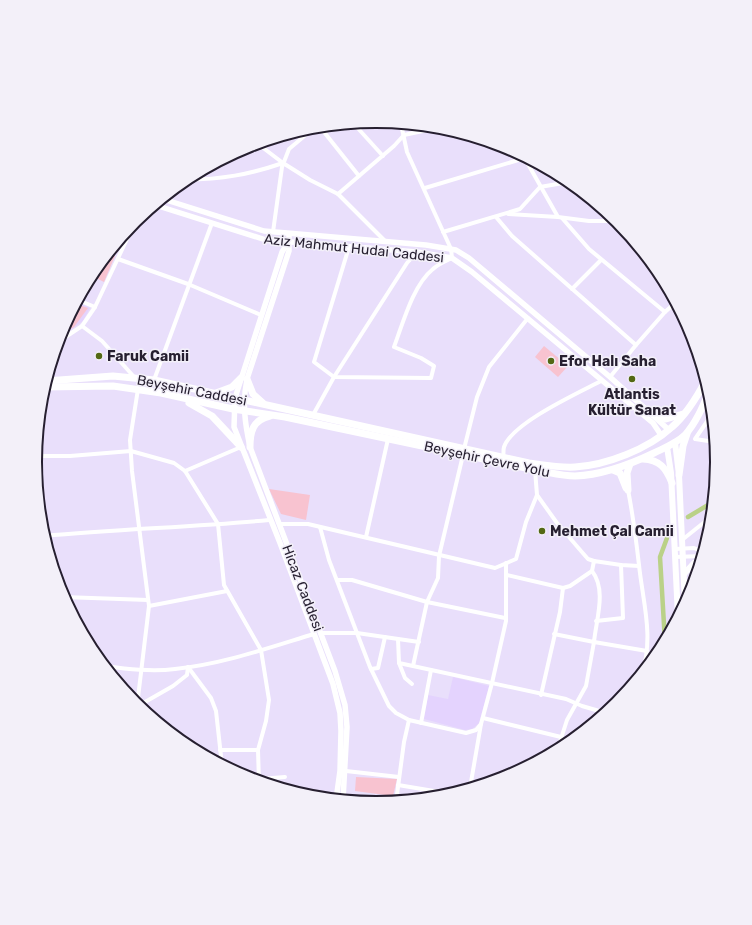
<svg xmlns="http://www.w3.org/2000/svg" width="752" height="925" font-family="Rubik,sans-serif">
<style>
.built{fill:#e4d3fe}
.green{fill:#f8c3d0}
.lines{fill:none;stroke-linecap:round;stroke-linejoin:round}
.canal{stroke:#bad188;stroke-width:4.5}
.street{stroke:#fff;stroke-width:4}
.secondary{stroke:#fff;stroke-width:5.5}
.primary{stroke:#fff;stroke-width:6}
.highway{stroke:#fff;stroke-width:7}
.poi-dot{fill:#536814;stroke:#f3f0f9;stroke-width:1.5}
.labels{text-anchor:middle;stroke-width:3;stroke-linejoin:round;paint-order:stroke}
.street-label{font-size:14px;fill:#261f30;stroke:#f3f0f9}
.poi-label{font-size:14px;font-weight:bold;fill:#261f30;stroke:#f3f0f9;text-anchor:start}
.rim{fill:none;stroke:#261f30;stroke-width:2}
</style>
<rect width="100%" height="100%" fill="#e9dffb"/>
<!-- built -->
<g class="built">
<polygon points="77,302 90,308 83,321 60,337"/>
<polygon points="453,677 489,686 479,723 472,729 465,730 424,719 428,695 448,699"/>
</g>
<!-- green -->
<g class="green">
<polygon points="107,255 115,256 104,282 94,277 83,298 80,297 93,273"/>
<polygon points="76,304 88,308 74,327 60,335"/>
<polygon points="544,346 568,366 558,377 535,357"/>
<polygon points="269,489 310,495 306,520 281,514"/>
<polygon points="356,777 397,779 393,796 355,791"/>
</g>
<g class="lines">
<!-- canal -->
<g class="canal">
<polyline points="688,517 713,502"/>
<polyline points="665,642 660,557 667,538"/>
</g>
<!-- street -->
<g class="street">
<polyline points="354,124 383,156"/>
<polyline points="320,127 359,176"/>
<polyline points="524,157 558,217 589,221 616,221"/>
<polyline points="283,163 310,180 338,194 394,146 404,135 437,128"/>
<path d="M185,180C222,179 248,175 283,163L258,144"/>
<polyline points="425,188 525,158"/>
<polyline points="338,194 385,241"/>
<polyline points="508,214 558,217"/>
<polyline points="496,217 512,236 636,345 665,312 589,249 562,218"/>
<polyline points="273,232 282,167 289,149 314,128"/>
<polyline points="443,232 520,209 540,187 569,182"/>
<path d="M349,247L314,362L334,377L431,378L434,366L421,358L394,347C403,323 413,285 433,269C438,264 446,261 452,258L451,249L407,152L401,124"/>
<polyline points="118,259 188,284 261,315"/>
<polyline points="572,289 601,260"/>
<polyline points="78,300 95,307"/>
<polyline points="665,312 675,303"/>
<polyline points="82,326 102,341 135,378"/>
<polyline points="58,342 82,326 95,307 136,220"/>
<polyline points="610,377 636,345"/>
<polyline points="154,380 212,223"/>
<polyline points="711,412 708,420 695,439 715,442"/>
<polyline points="313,415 334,377 407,263 417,252"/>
<polyline points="464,449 477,397 489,367 528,318"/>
<polyline points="36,456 70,456 131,451 174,463 185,471 218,524 224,585 261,650 269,700 266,721 258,750 259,782"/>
<path d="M503,457C504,454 503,450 504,447C512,423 578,393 601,381"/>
<polyline points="535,470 537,495 557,523 581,551 588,559 594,561"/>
<polyline points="185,471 241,447"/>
<path d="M628,490C633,515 636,539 639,565C643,603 654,636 642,674"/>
<polyline points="279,524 308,524 495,568 516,559 526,522 537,495"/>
<polyline points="320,527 329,560 370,667 389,706 396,713 409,720 466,733 476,730 481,724 492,683 506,621 506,563"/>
<path d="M44,536C119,529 194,527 269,520"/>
<polyline points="366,537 388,439"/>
<polyline points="682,540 712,516"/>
<polyline points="675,549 694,548 703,552"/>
<polyline points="675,557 702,556"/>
<polyline points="507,575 563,588"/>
<polyline points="337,580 352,580 427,602 438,578 439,556 463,455"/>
<polyline points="63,597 148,600"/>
<polyline points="149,606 227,591"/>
<polyline points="596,621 623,618 621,565"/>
<polyline points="320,633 357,633 419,642"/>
<path d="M554,634L594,642C596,620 607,590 592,571"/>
<polyline points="398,639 399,663 566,699 582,706 606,713"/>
<polyline points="399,663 405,678 412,684"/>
<path d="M104,666C127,669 152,672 175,669C223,664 268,648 314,634"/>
<polyline points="413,666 427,602 505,618"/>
<polyline points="188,667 211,698 216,711 222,765"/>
<polyline points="371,669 378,668 385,637"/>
<polyline points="541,695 560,612 563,588 570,586 592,571 594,561 621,565 639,566"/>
<polyline points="137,706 149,606 132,471 130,440 138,389"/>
<polyline points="138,706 173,686 187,675 188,667"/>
<polyline points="483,718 561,737"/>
<polyline points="421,723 431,670"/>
<polyline points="220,750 258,750"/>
<polyline points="557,751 567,720 586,686 594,642 647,651"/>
<polyline points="346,771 399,777"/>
<polyline points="260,779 285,777"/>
<polyline points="398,785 452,794"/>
<polyline points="470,788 481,724"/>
<polyline points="396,802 404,742 409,720"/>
</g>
<!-- secondary -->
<g class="secondary">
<polyline points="163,199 264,231 426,245 456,250 469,258 610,377 669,430"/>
<polyline points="155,205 266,240 417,252 452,258 472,272 653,423 661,435"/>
<path d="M289,234V251L247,379C242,403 245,424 250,447L335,671L345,705L347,727L343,800"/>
<polyline points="289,241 282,252 235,398 234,427 280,543 333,684 340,713 341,731 340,771 336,800"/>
</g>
<!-- primary -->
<g class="primary">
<polyline points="675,442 679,475 685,604"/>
<polyline points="667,447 671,473 678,617"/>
<polyline points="684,574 694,563 701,561"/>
</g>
<!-- highway -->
<g class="highway">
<polyline points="247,379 253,394 263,403"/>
<path d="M46,381L113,376L154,380L529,463C544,465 560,468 575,467C607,465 648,449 672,427C687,414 697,397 706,380"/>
<path d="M44,387L113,386L161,393L233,409L285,417L535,470C548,472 562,476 575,476C602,475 629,465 654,453C664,448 677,443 685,435C696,423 703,406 709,392"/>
<polyline points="216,393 232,387 241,378"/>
<polyline points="189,403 212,416 241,447"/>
<polyline points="649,411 666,419 683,414"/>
<path d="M250,447C250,431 253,420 270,416"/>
<path d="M643,459C660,460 666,468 672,483"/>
<polyline points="613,470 620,473 626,488"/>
<polyline points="679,475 683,446 687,434"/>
<polyline points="628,490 627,473 630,464"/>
</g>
</g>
<!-- markers -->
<g class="poi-dot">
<circle cx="99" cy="356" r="4"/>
<circle cx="551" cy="361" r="4"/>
<circle cx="632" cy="379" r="4"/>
<circle cx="542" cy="531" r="4"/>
</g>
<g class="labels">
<!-- street labels -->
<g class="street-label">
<text transform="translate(354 248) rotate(6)" y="5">Aziz Mahmut Hudai Caddesi</text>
<text transform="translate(192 390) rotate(11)" y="5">Beyşehir Caddesi</text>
<text transform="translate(487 459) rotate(12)" y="5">Beyşehir Çevre Yolu</text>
<text transform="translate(303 588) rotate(69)" y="5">Hicaz Caddesi</text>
</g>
<!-- poi labels -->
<g class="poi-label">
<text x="107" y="361">Faruk Camii</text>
<text x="559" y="366">Efor Halı Saha</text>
<text x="632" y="399" text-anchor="middle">Atlantis<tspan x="632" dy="16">Kültür Sanat</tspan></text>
<text x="550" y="536">Mehmet Çal Camii</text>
</g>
</g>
<!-- crop -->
<path d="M0 0H752V925H0ZM42 462a334 334 0 1 1 668 0a334 334 0 1 1-668 0Z" fill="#f3f0f9" fill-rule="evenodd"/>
<path class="rim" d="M42 462a334 334 0 1 1 668 0a334 334 0 1 1-668 0Z"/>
</svg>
